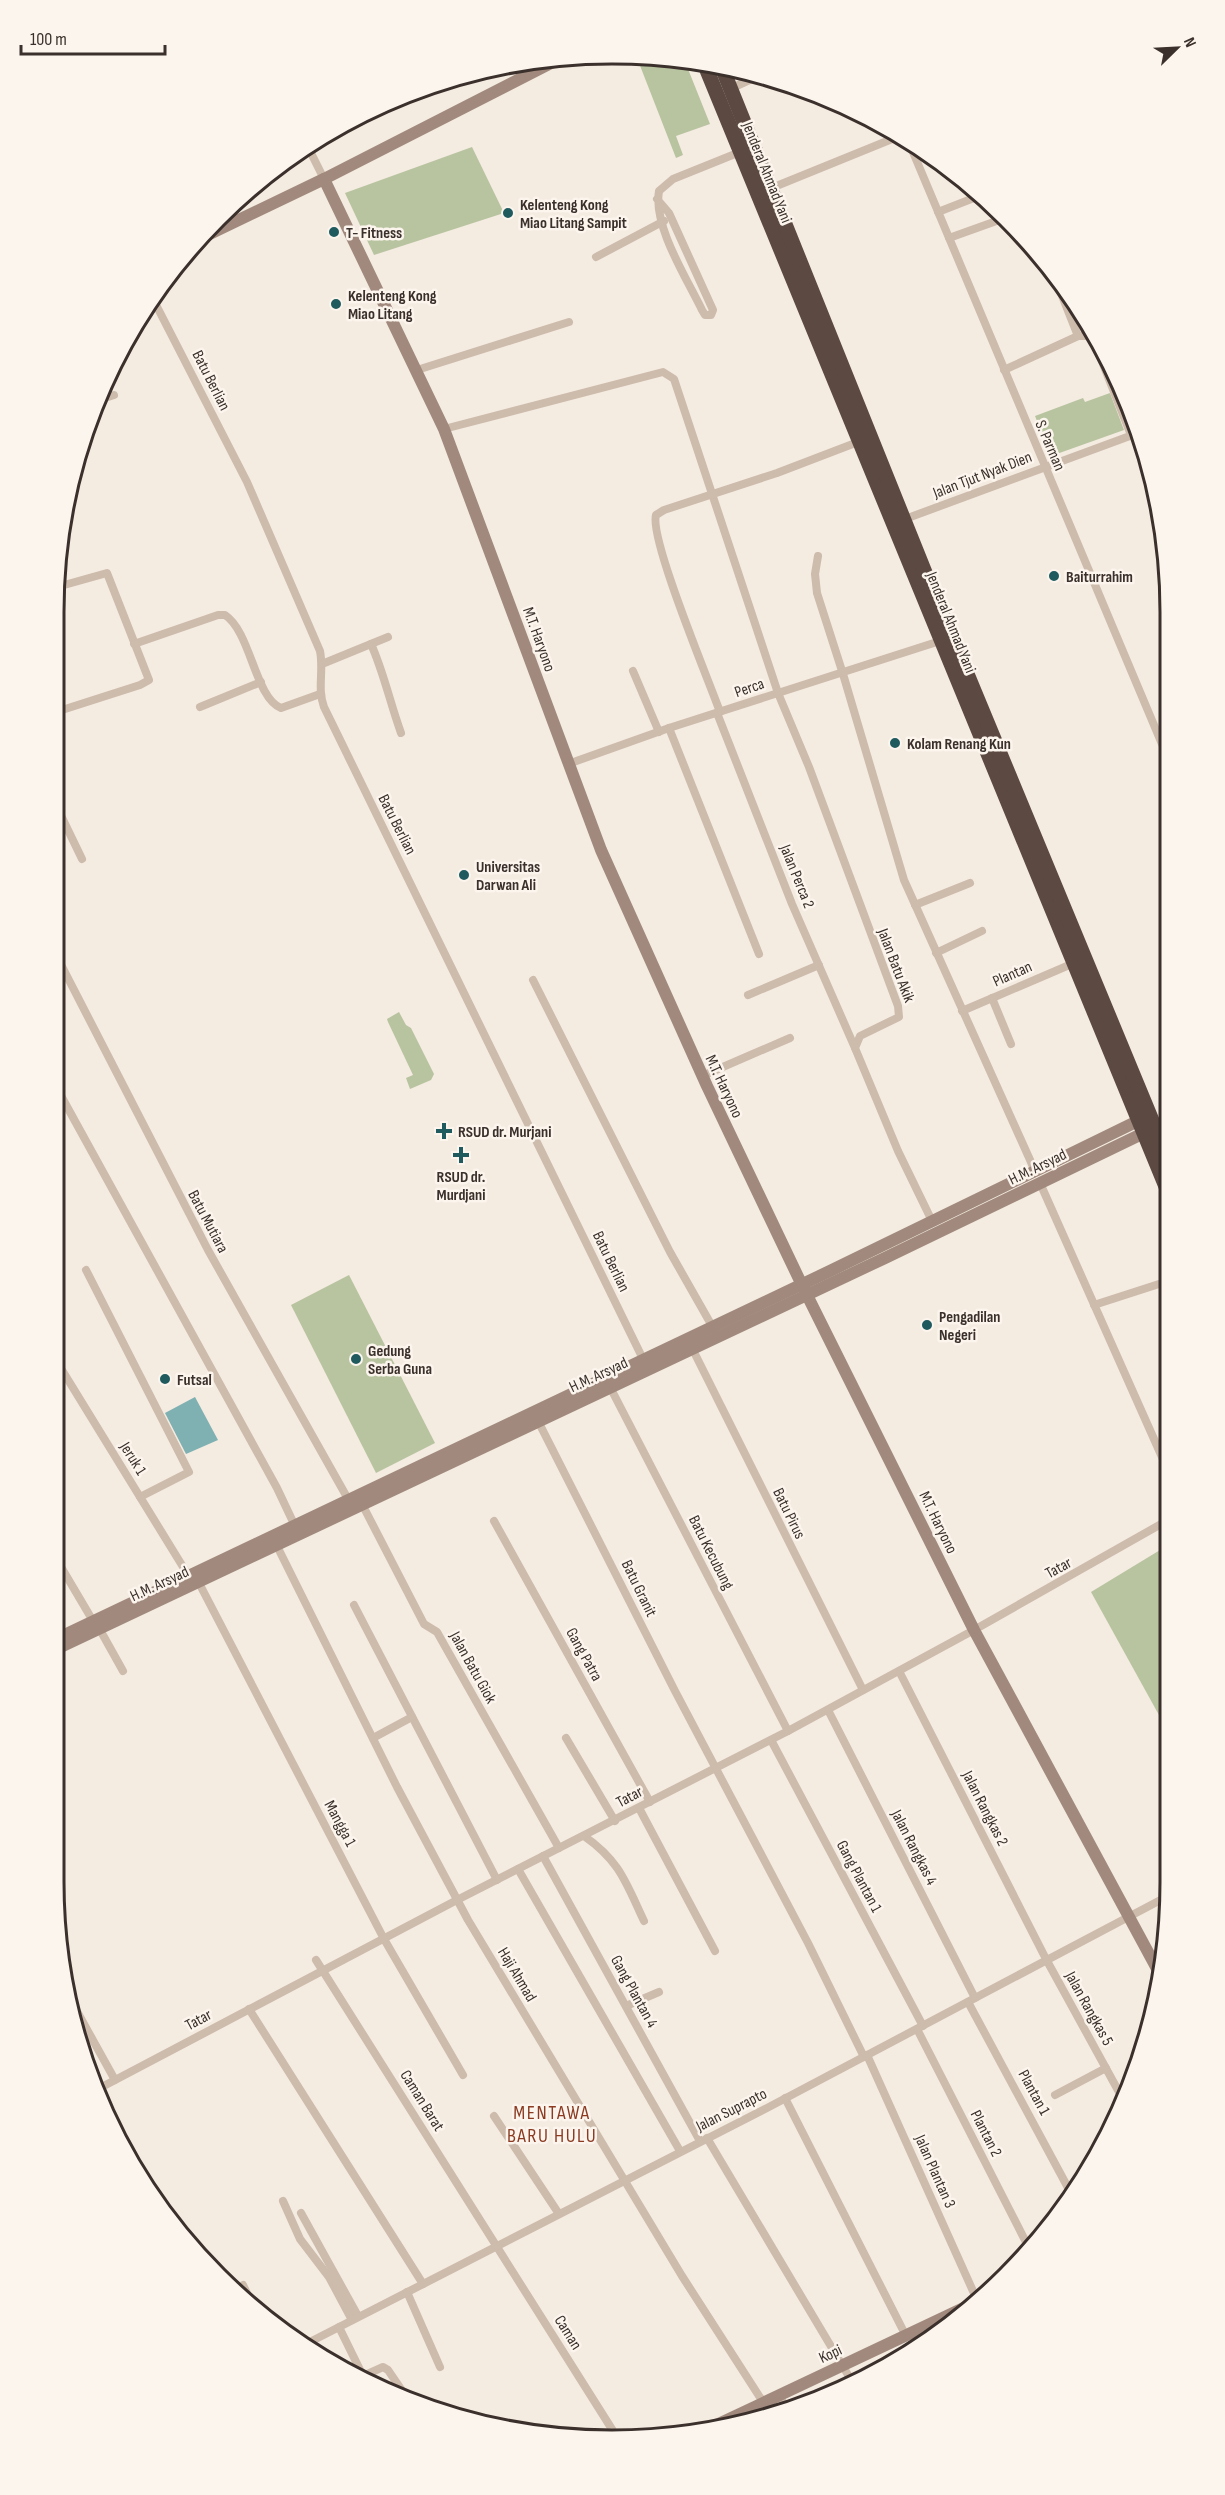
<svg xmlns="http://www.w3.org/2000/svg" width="1225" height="2495" font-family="'Sofia Sans Condensed',sans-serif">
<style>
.green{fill:#b8c4a0}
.water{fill:#7fb0b2}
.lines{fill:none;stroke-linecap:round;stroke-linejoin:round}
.street{stroke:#cdbbac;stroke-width:8}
.secondary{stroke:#a18a7d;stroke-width:12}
.highway{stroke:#5c4a42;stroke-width:15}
.poi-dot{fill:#1f5a5e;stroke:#fbf5ee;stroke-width:2}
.labels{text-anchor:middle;stroke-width:5;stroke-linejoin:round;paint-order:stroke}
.street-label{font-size:16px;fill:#3b302b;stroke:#fbf5ee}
.poi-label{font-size:16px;font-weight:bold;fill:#3b302b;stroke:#fbf5ee;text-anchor:start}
.quarter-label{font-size:20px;letter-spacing:1.5px;fill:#8c3b22;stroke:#fbf5ee}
.rim{fill:none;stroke:#3b302b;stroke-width:3}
</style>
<rect width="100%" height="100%" fill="#f4ebe1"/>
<!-- green -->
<g class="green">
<polygon points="651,58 676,60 686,64 710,124 676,136 683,155 676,158 639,63"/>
<polygon points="472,147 504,213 374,255 345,193"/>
<polygon points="1110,393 1124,430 1051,456 1035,416 1083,398 1085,402"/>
<polygon points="399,1012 406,1025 411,1028 434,1074 431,1080 410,1089 406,1078 413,1075 388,1022 387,1019"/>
<polygon points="349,1275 435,1443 376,1473 291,1305"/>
<polygon points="1170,1544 1170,1735 1091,1592"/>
</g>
<!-- water -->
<polygon class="water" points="195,1397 218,1440 186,1454 165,1413"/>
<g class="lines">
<!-- street -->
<g class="street">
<polyline points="730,89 758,76"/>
<polyline points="307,145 324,179"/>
<polyline points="910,145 1167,756"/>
<polyline points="769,189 897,137"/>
<path d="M657,199L669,213L713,310L711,315H705L702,310C686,277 653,226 659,191L673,179L740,152"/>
<polyline points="938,212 979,196"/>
<polyline points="949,238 1002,219"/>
<polyline points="596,257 664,221"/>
<polyline points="1051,268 1078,336 1092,336"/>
<path d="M152,297L247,482L320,651C324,671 317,688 324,707L643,1359"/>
<polyline points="1092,336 1131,435"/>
<polyline points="417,370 569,322"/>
<polyline points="1004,370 1078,336"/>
<polyline points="96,401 114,395"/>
<polyline points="444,429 663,372 674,379 778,693 809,767 898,1006 899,1017 860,1036 855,1048 898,1151 932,1221"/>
<polyline points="905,519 1138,433"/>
<polyline points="818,556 815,574 817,593 843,674 904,880 1035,1171"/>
<polyline points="57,587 107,573 149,680 140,685 62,710"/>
<path d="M134,644L218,615H225C251,632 255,698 281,708L320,694"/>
<path d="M371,644C384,673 390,703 401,733"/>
<polyline points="322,664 388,637"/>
<polyline points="633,671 659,732"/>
<polyline points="200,707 261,682"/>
<path d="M720,712C709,681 649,538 656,515L664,510L777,473L858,442"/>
<polyline points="717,713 792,904 855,1048"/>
<polyline points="669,728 759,954"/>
<polyline points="568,764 669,728 940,641"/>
<polyline points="54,801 82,859"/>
<polyline points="915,905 970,883"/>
<polyline points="54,951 208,1250 348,1499"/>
<polyline points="936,953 982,931"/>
<polyline points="533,980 670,1252 712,1326"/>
<polyline points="748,995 819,965"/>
<polyline points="992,998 1011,1044"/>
<polyline points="962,1011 1074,963"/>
<polyline points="702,1076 790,1038"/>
<polyline points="54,1083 277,1488 294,1524"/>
<polyline points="1040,1183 1170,1475"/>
<polyline points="86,1270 189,1472 140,1497"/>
<polyline points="1094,1305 1159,1284"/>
<polyline points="692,1348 863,1690"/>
<polyline points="54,1357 188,1575"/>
<polyline points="610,1387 788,1731"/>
<polyline points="538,1421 675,1691 808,1943 864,2057"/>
<polyline points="362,1504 424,1624 437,1632 559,1848"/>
<polyline points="494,1521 650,1802"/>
<polyline points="277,1546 397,1787 468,1920 682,2276 763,2402"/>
<polyline points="54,1555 93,1621"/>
<polyline points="199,1583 384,1939 463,2075"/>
<polyline points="354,1605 497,1880"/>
<polyline points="99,1628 123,1671"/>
<polyline points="899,1671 1046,1959 1125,2103"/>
<polyline points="828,1710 975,1998"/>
<polyline points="373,1738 412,1717"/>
<polyline points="566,1738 615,1821"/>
<polyline points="771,1740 923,2026"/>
<polyline points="639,1808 715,1951"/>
<path d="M584,1836C620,1861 626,1883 644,1921"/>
<polyline points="543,1856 700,2141"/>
<polyline points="518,1869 680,2151"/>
<polyline points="316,1960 615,2434"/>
<polyline points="968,2002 1073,2197"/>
<polyline points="74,2006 115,2080"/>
<polyline points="626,2006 659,1992"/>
<polyline points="249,2009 423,2284"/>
<polyline points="917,2029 1030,2250"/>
<polyline points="867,2055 977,2300"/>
<polyline points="98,2089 457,1900 788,1731 974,1630 1170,1519"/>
<polyline points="1055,2095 1106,2068"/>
<polyline points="785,2098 906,2336"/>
<polyline points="494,2116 559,2214"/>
<polyline points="707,2138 854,2385"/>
<polyline points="283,2201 300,2239 329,2277 352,2320"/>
<polyline points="301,2213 358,2316"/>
<polyline points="243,2285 255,2310"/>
<polyline points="407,2292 440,2367"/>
<polyline points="339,2327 364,2378"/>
<polyline points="304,2345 767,2108 1170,1895"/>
<polyline points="363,2376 383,2367 388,2370 403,2392"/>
<polyline points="779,2394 785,2406"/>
</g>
<!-- secondary -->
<g class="secondary">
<polyline points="324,179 444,429 601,850 707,1086 801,1283 974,1630 1162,1978"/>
<polyline points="201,238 324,179 559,59"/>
<polyline points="54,1640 832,1270 1146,1117"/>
<polyline points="54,1650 885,1258 1150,1130"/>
<polyline points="708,2429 966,2307"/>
</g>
<!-- highway -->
<g class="highway">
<polyline points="704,63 1169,1194"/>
<polyline points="721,65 924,570 1168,1159"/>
</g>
</g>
<!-- markers -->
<g class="poi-dot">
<circle cx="508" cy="213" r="6"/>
<circle cx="334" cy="232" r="6"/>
<circle cx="336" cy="304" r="6"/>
<circle cx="1054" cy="576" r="6"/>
<circle cx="895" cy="743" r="6"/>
<circle cx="464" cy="875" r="6"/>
<path d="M441 1122h6v6h6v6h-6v6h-6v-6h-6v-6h6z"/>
<path d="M458 1146h6v6h6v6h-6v6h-6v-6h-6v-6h6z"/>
<circle cx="927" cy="1325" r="6"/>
<circle cx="356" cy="1359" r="6"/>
<circle cx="165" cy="1379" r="6"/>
</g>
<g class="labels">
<!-- street labels -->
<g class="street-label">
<text transform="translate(768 172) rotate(68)" y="6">Jenderal Ahmad Yani</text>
<text transform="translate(212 380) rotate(63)" y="6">Batu Berlian</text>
<text transform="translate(1051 445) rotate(67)" y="6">S. Parman</text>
<text transform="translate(982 474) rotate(-21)" y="6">Jalan Tjut Nyak Dien</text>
<text transform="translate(952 622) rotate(68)" y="6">Jenderal Ahmad Yani</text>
<text transform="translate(540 639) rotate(70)" y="6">M.T. Haryono</text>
<text transform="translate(749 687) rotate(-19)" y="6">Perca</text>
<text transform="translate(398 824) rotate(63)" y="6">Batu Berlian</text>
<text transform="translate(798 876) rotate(68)" y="6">Jalan Perca 2</text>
<text transform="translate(897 965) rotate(69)" y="6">Jalan Batu Akik</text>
<text transform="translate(1012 973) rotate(-24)" y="6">Plantan</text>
<text transform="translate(725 1086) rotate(65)" y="6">M.T. Haryono</text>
<text transform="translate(1037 1166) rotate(-26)" y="6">H.M. Arsyad</text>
<text transform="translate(209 1221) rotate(62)" y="6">Batu Mutiara</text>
<text transform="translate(612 1261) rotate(64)" y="6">Batu Berlian</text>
<text transform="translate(598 1374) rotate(-25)" y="6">H.M. Arsyad</text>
<text transform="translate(134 1458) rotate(58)" y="6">Jeruk 1</text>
<text transform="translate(790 1513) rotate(64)" y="6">Batu Pirus</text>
<text transform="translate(939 1522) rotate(64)" y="6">M.T. Haryono</text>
<text transform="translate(712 1552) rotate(63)" y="6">Batu Kecubung</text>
<text transform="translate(1058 1567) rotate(-29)" y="6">Tatar</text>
<text transform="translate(159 1583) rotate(-25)" y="6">H.M. Arsyad</text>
<text transform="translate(640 1588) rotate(64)" y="6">Batu Granit</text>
<text transform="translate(585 1654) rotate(61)" y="6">Gang Patra</text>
<text transform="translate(474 1667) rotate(61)" y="6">Jalan Batu Giok</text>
<text transform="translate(629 1796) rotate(-28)" y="6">Tatar</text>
<text transform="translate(986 1808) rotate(63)" y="6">Jalan Rangkas 2</text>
<text transform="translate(341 1823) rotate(62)" y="6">Mangga 1</text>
<text transform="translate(915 1847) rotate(63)" y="6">Jalan Rangkas 4</text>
<text transform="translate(860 1876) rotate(62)" y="6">Gang Plantan 1</text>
<text transform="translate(518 1974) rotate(59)" y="6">Haji Ahmad</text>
<text transform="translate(635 1991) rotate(61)" y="6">Gang Plantan 4</text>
<text transform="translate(1090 2008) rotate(61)" y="6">Jalan Rangkas 5</text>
<text transform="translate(198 2019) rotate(-28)" y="6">Tatar</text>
<text transform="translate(1035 2092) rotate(61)" y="6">Plantan 1</text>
<text transform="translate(423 2100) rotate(58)" y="6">Caman Barat</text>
<text transform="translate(731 2109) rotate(-27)" y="6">Jalan Suprapto</text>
<text transform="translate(987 2133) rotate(63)" y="6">Plantan 2</text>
<text transform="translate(936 2171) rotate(66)" y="6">Jalan Plantan 3</text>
<text transform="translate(569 2332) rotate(58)" y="6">Caman</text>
<text transform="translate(830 2353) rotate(-25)" y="6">Kopi</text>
</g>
<!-- poi labels -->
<g class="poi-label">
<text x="520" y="210">Kelenteng Kong<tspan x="520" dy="18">Miao Litang Sampit</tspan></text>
<text x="346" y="238">T- Fitness</text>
<text x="348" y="301">Kelenteng Kong<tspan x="348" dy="18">Miao Litang</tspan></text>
<text x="1066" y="582">Baiturrahim</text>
<text x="907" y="749">Kolam Renang Kun</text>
<text x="476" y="872">Universitas<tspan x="476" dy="18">Darwan Ali</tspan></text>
<text x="458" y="1137">RSUD dr. Murjani</text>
<text x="461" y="1182" text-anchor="middle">RSUD dr.<tspan x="461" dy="18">Murdjani</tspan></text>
<text x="939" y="1322">Pengadilan<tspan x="939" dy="18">Negeri</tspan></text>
<text x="368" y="1356">Gedung<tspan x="368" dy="18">Serba Guna</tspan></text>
<text x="177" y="1385">Futsal</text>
</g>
<!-- quarter labels -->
<g class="quarter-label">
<text x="552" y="2119">MENTAWA<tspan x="552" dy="23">BARU HULU</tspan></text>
</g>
</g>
<!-- crop -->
<path d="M0 0H1225V2495H0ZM612 64H612A548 548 0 0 1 1160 612V1882A548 548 0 0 1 612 2430H612A548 548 0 0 1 64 1882V612A548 548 0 0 1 612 64Z" fill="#fbf5ee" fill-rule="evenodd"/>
<path class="rim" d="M612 64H612A548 548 0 0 1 1160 612V1882A548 548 0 0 1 612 2430H612A548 548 0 0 1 64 1882V612A548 548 0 0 1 612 64Z"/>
<!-- north arrow -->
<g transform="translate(1177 48) rotate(66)" stroke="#fbf5ee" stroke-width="4.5" paint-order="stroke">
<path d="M0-4.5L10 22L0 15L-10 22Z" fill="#3b302b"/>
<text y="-9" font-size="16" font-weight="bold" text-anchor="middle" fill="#3b302b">N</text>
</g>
<!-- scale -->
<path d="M21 45v9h144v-9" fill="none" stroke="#3b302b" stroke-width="3"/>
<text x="30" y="45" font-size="18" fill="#3b302b" stroke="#fbf5ee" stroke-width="4.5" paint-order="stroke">100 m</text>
</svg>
